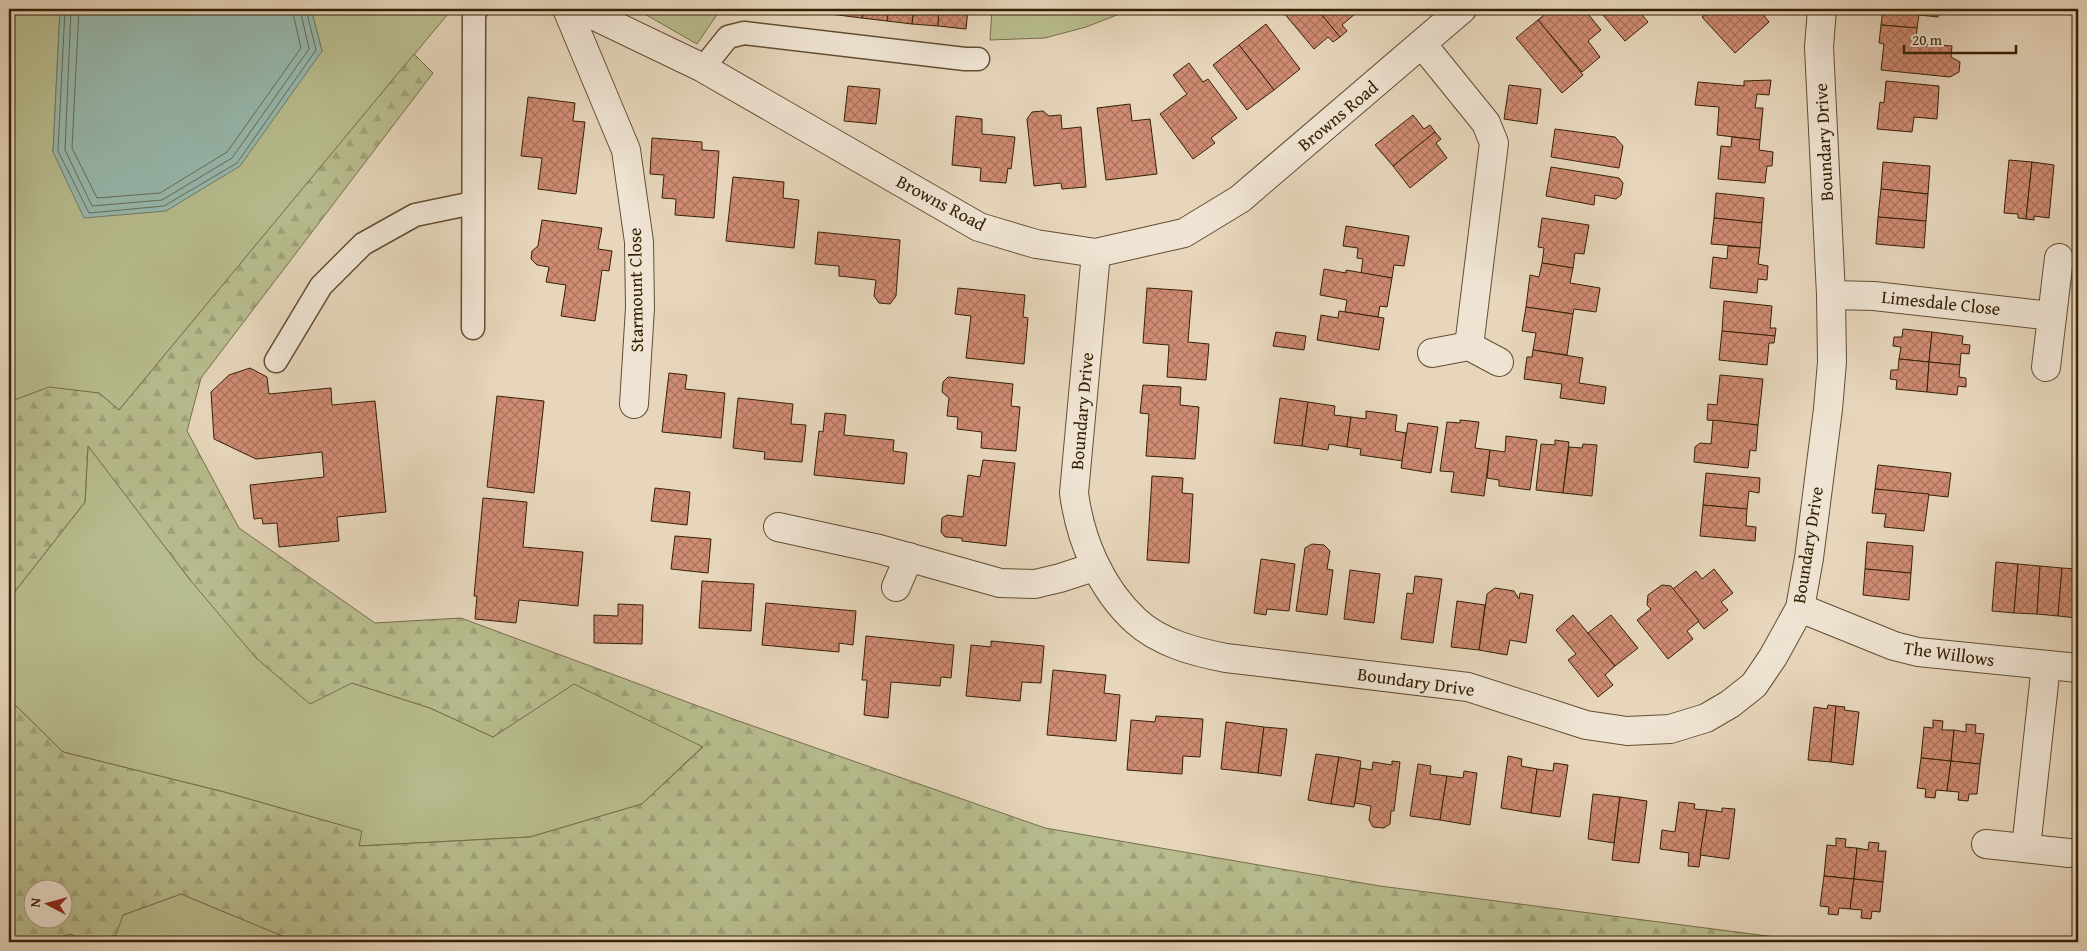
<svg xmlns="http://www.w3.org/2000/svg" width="2087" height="951" font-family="'Gentium Book Plus',serif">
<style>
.green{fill:#b8bd8f;stroke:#766f4a}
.forest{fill:url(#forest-firs);stroke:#766f4a;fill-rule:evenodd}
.water{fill:#97b9ae;stroke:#707c6a}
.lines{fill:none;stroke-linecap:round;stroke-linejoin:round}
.shore{stroke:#666d59;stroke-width:1}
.building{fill:url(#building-cross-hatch);stroke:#352104}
.service-casing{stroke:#624e32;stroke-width:25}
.minor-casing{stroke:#624e32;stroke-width:30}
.service{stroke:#efe4d3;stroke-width:22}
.minor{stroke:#efe4d3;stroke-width:28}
.labels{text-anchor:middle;stroke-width:4;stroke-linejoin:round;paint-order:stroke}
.street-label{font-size:18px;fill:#352104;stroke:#efe4d3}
</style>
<defs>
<pattern id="forest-firs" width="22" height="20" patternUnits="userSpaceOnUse" patternTransform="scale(1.25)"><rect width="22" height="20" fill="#b8bd8f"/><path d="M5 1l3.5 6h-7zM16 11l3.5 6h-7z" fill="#9fa27a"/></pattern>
<pattern id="building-cross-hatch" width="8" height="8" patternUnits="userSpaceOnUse" patternTransform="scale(1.25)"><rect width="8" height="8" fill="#d08b73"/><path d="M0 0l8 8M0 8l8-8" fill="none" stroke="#aa715c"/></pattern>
</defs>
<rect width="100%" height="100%" fill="#e7d6bc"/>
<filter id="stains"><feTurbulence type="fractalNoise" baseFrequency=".004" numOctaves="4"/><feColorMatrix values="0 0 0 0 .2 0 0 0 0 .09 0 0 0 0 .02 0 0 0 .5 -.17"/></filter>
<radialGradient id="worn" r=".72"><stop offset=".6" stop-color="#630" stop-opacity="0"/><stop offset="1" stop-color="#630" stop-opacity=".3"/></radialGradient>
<!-- green -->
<g class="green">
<polygon points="9,9 60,9 53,152 322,51 311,9 452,9 119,410 99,393 49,388 9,402"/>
<polygon points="636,9 719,9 720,10 697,44"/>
<polygon points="992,9 1132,9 1086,27 1045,38 990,40"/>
<polygon points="88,445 191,581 352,683 430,708 493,737 574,683 703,746 642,804 530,837 358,846 361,831 224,792 63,752 9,699 9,599 85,502"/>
<polygon points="181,894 297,942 45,942 70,934 89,942 123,915"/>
</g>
<!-- forest -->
<path class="forest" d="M414,54L433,73L201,378L187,431L239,528L375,623L461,618L733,719L1045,828L1380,886L1814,942H297L181,894L123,915L116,935L89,942L70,934L45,942H9V699L63,752L224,792L362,831L359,846L530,837L642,804L703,747L574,684L493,737L430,708L352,683L310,704L256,658L191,581L88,446L85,502L9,599V402L49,387L99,393L119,410ZM32,888H62V918H32Z"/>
<!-- water -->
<polygon class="water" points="60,9 311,9 322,51 240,166 166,211 84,218 53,152"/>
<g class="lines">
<!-- shore -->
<g class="shore">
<polyline points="65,9 58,151 89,213 164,206 237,163 316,50 306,9"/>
<polyline points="71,9 65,150 92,206 162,200 232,158 309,49 300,9"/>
<polyline points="79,9 72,148 97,198 160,193 227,152 301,48 292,9"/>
</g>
</g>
<!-- building -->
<g class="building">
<polygon points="814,9 839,9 838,15 814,12"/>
<polygon points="839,9 864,9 862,18 838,15"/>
<polygon points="864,9 889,9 887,21 862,18"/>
<polygon points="889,9 914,9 912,24 887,21"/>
<polygon points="914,9 939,9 938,26 912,24"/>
<polygon points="939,9 968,9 966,29 938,26"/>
<polygon points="1287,9 1317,9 1340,37 1333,42 1328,37 1314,49 1283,12"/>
<polygon points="1317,9 1353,9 1356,13 1342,25 1347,31 1340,37"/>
<polygon points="1551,9 1584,9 1601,30 1588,41 1600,57 1582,72 1538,20"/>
<polygon points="1598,9 1637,9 1648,22 1625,41"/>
<polygon points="1712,9 1766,9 1761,12 1769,22 1735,53 1702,17"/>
<polygon points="1883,9 1955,9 1948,14 1938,13 1938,17 1919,15 1917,28 1881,25"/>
<polygon points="1538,20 1583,75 1562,93 1516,38"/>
<polygon points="1266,24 1300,69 1274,90 1239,45"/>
<polygon points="1881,25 1917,28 1916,43 1952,46 1951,57 1960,62 1959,72 1950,77 1881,70 1884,44 1879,43"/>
<polygon points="1239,45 1274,90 1247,110 1213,65"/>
<polygon points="1189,63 1203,82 1208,79 1237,118 1211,138 1215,143 1193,159 1160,114 1187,94 1173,75"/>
<polygon points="1771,80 1769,95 1757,94 1755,108 1763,108 1760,140 1717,135 1719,107 1695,105 1698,82 1744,86 1744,81"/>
<polygon points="1886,81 1939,86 1937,119 1914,117 1912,132 1877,129 1880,102 1884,103"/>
<polygon points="1509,85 1541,89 1537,124 1504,119"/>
<polygon points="848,86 880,89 876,124 844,121"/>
<polygon points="528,97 575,103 573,121 585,122 576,194 538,189 542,158 521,156"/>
<polygon points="1130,104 1132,121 1150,119 1157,174 1106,180 1097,108"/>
<polygon points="1043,111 1049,116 1061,115 1062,129 1081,127 1086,187 1062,189 1061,183 1034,186 1027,119 1032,112"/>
<polygon points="1413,115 1424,129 1430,125 1435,132 1393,166 1375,145"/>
<polygon points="956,116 982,119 982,134 1015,137 1011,169 1008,168 1006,183 980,181 981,168 952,165"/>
<polygon points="1555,129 1615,137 1623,146 1619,168 1551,157"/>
<polygon points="1435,132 1441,139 1436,143 1447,158 1410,188 1393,166"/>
<polygon points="1732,137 1760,140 1759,150 1773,152 1772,166 1767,166 1765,183 1718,179 1721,146 1731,147"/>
<polygon points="652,138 702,142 702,150 719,151 714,218 675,215 676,199 662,198 664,175 650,174"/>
<polygon points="2009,160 2032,162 2026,219 2018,218 2018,214 2004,213"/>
<polygon points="1883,162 1930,166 1928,194 1881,189"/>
<polygon points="2032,162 2054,165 2049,218 2034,216 2034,220 2026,219"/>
<polygon points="1551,167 1619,178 1623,183 1621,195 1616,199 1595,195 1594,205 1546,196"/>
<polygon points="733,177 784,182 783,198 799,200 794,248 726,241"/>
<polygon points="1881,189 1928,194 1926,221 1878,217"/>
<polygon points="1716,193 1764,198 1762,223 1714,218"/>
<polygon points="1878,217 1926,221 1924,248 1876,244"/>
<polygon points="1542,218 1589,225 1584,254 1575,253 1573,268 1542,263 1544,248 1538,247"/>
<polygon points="1714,218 1762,223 1760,248 1711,244"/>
<polygon points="542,220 602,228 598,249 612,251 609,271 602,270 595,321 561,316 566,285 546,282 549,267 537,265 531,259 532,251 538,246"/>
<polygon points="1346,226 1409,236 1404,266 1394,265 1392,278 1361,273 1363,259 1357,258 1358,248 1343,246"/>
<polygon points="818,232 900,240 896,296 890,304 879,303 874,296 876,280 839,276 839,266 815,264"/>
<polygon points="1728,246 1760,248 1758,264 1768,266 1767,280 1758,279 1757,293 1710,288 1713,257 1727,259"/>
<polygon points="1542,263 1573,268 1570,283 1600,288 1596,312 1574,309 1573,314 1526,307 1530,275 1539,277"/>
<polygon points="1324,269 1346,273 1346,270 1392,278 1387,307 1380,306 1378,317 1345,312 1347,300 1320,295"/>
<polygon points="958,288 1025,295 1023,317 1028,318 1024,364 966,358 971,316 955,314"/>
<polygon points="1147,288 1192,291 1188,342 1209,344 1206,380 1167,377 1169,345 1143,343"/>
<polygon points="1724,301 1772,306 1770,328 1776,328 1775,336 1722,331"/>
<polygon points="1526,307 1573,314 1567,355 1533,350 1536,333 1522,331"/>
<polygon points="1339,311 1384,318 1379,350 1317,340 1321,315 1338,318"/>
<polygon points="1903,329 1932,332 1929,362 1899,359 1901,347 1893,346 1894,337 1902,337"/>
<polygon points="1722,331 1775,336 1774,343 1769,343 1767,365 1719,360"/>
<polygon points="1276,332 1306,336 1304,350 1273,346"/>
<polygon points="1932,332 1963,336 1962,344 1970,345 1969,354 1961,353 1960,365 1929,362"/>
<polygon points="1533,350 1583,358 1579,383 1606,387 1604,404 1560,398 1562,384 1524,379 1527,357 1532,357"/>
<polygon points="1899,359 1929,362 1927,392 1896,389 1897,380 1890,379 1891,370 1898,370"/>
<polygon points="1929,362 1960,365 1959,377 1966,378 1966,387 1958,386 1957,395 1927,392"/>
<polygon points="250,368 267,377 269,394 331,388 332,405 375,401 386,512 337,517 339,541 279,547 277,523 263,524 262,518 254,519 250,485 324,477 322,452 256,459 214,439 211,392 229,375"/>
<polygon points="669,373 687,375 685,389 725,393 721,438 662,432"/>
<polygon points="1720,375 1763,379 1758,425 1707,420 1708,404 1717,405"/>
<polygon points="948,377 1013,384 1011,406 1020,407 1016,451 981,448 982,432 957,429 958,417 947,416 949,398 942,392 943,382"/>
<polygon points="1143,385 1181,387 1180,405 1199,407 1195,459 1146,456 1149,414 1140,413"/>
<polygon points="497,396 544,401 534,493 487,487"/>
<polygon points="738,398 793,404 791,424 806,425 802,462 764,459 765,452 733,448"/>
<polygon points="1280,398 1308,402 1302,446 1274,443"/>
<polygon points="1308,402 1335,406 1334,415 1351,417 1347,447 1329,444 1328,450 1302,446"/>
<polygon points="1366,411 1397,415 1395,431 1406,433 1403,461 1360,455 1361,449 1347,447 1351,417 1366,419"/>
<polygon points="825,413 846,415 844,435 894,440 893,451 907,453 904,484 814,475 819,431 823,432"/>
<polygon points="1460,420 1479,422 1475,448 1490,450 1484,496 1451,492 1454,472 1440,471 1447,422 1460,423"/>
<polygon points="1713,420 1758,425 1756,451 1750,450 1748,468 1694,462 1695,447 1700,443 1711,444"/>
<polygon points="1408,423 1438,427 1431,473 1401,468"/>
<polygon points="1506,436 1537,440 1530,490 1499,486 1499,480 1487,478 1490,450 1505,452"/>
<polygon points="1555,440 1569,442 1563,493 1536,490 1541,444 1555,445"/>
<polygon points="1583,444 1597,445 1592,496 1563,493 1569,447 1582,448"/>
<polygon points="983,460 1015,463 1006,546 962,541 962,538 945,537 941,532 942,518 947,515 963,517 968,475 980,477"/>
<polygon points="1878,465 1951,473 1948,497 1875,489"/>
<polygon points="1706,473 1760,478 1759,493 1749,491 1747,509 1703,505"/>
<polygon points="1152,476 1183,478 1182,493 1193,494 1189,563 1147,560"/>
<polygon points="655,488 690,492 687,525 651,521"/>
<polygon points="1875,489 1929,494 1924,531 1884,527 1886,514 1872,513"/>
<polygon points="483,498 527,502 523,547 583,552 578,606 519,600 516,623 475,619 477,596 474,596"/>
<polygon points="1703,505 1747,509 1746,526 1756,527 1755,541 1700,536"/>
<polygon points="675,536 711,539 708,573 671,569"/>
<polygon points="1867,542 1913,546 1911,573 1865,569"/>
<polygon points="1312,544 1324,545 1330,551 1327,569 1333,570 1327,615 1296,611 1305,548"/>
<polygon points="1261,559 1295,564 1289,611 1267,609 1266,615 1254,613"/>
<polygon points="1996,562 2018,564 2014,613 1992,611"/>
<polygon points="2018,564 2040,566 2037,614 2014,613"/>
<polygon points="2040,566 2062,568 2058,616 2037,614"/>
<polygon points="2062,568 2078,569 2078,618 2058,616"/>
<polygon points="1714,569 1733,593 1721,602 1728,610 1704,629 1673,589 1696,571 1702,579"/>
<polygon points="1865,569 1911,573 1909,600 1863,595"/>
<polygon points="1350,570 1380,574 1374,623 1344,619"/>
<polygon points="1415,576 1442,579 1433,643 1401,639 1407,593 1413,594"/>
<polygon points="702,581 754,584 751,631 699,628"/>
<polygon points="1662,585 1671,586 1699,621 1687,631 1693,639 1668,659 1637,620 1651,609 1647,605 1648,595"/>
<polygon points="1495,588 1514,591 1519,599 1520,593 1533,595 1526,643 1510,640 1507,655 1479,650 1487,594"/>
<polygon points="1457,601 1485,605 1479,650 1451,647"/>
<polygon points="766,603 856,611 853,645 839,643 839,652 762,645"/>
<polygon points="618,604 643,605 642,644 594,643 594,615 618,616"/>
<polygon points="1573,615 1615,666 1605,675 1613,685 1598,697 1568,660 1576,654 1556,630"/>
<polygon points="1611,615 1638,648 1615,666 1588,633"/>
<polygon points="866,636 954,645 951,678 941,677 940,686 891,682 888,718 864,715 867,680 862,680"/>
<polygon points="991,641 1044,646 1041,683 1022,682 1020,701 966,696 971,645 991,647"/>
<polygon points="1053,670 1106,675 1104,693 1120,695 1116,741 1047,735"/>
<polygon points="1828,705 1836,706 1831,762 1808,760 1814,707 1827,709"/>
<polygon points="1836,706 1845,707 1844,710 1859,712 1853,765 1831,762"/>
<polygon points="1156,716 1203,719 1200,757 1183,756 1182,774 1127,770 1131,720 1155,722"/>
<polygon points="1933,720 1943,721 1942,730 1954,730 1951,761 1921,758 1924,727 1933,728"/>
<polygon points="1226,722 1264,727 1258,773 1221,769"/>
<polygon points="1966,724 1976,725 1975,733 1984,734 1980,764 1951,761 1954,730 1966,732"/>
<polygon points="1264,727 1287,729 1281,776 1258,773"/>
<polygon points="1316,754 1339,757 1331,804 1308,800"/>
<polygon points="1508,756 1522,759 1521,766 1537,769 1531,813 1501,808"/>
<polygon points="1339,757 1361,761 1354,807 1331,804"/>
<polygon points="1921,758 1951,761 1947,791 1936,790 1935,798 1925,797 1926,789 1917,788"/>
<polygon points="1392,761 1400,762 1394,811 1391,811 1390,824 1384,828 1373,827 1369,820 1371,806 1355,803 1360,768 1372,770 1373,762 1392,765"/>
<polygon points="1951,761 1980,764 1977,794 1969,794 1968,801 1958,800 1959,792 1947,791"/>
<polygon points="1554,763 1568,765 1560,817 1531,813 1537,769 1553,771"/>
<polygon points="1418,764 1431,766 1430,774 1447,776 1440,820 1410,816"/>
<polygon points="1464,771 1477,773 1470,825 1440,820 1447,776 1463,778"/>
<polygon points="1593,794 1620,797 1614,843 1588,839"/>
<polygon points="1620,797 1647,801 1639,863 1612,860"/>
<polygon points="1679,802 1695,804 1694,809 1707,810 1699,867 1688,866 1689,853 1660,849 1662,830 1675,832"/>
<polygon points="1722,808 1735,809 1729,859 1700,855 1707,810 1722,812"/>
<polygon points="1836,838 1846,839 1845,847 1857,848 1854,879 1824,876 1827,845 1836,846"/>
<polygon points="1869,842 1879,843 1878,851 1886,851 1883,882 1854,879 1857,848 1868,850"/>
<polygon points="1824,876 1854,879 1850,909 1839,908 1838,915 1828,914 1829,907 1820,906"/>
<polygon points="1854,879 1883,882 1880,912 1872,911 1871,919 1861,918 1862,910 1850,909"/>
</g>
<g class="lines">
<!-- service casing -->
<g class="service-casing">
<g id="service">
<polyline points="703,68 728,37 744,33 965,59 978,59"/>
<polyline points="473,328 474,12 477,9"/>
<polyline points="276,361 321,286 363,244 415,215 473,203"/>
</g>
</g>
<!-- minor casing -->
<g class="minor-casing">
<g id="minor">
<polyline points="567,9 626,150 639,242 640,308 634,404"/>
<polyline points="580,9 703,68 979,227 1036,244 1096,253 1184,233 1240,199 1462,9"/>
<polyline points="1422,44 1486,123 1494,143 1469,346"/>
<path d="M1096,253L1074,493C1080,539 1100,588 1136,621C1160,643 1195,652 1226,658L1468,687L1586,725L1627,731L1670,729L1706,718L1730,704L1754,685L1773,657L1800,608L1809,558L1828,409L1832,362L1831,295L1819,47L1822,9"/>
<polyline points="1831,295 1874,296 2052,316"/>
<polyline points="1432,353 1469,346 1499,362"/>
<polyline points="2046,367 2059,258"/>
<polyline points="778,527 879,549 1000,583 1035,584 1060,578 1094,567"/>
<polyline points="896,587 909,557"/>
<polyline points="1800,608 1894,646 1918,652 2078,668"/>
<polyline points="1986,844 2069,853"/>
<polyline points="2026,848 2046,665"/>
</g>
</g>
<!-- service -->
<use href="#service" class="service"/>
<!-- minor -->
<use href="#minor" class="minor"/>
</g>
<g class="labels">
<!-- street labels -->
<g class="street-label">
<text transform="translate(1338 116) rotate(-40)" y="6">Browns Road</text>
<text transform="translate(1824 142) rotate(-93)" y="6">Boundary Drive</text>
<text transform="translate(941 203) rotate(28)" y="6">Browns Road</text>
<text transform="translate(636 290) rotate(-91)" y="6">Starmount Close</text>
<text transform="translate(1941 303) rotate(6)" y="6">Limesdale Close</text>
<text transform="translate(1082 411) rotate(-85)" y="6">Boundary Drive</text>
<text transform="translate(1808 545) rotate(-81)" y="6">Boundary Drive</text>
<text transform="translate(1949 654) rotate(8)" y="6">The Willows</text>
<text transform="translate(1416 682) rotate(8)" y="6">Boundary Drive</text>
</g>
</g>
<!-- margin -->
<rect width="2087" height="951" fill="none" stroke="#e7d6bc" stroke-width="30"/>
<rect x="10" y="10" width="2067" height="931" fill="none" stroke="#352104" stroke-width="2.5"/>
<rect x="15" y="15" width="2057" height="921" fill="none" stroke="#352104"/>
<!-- north arrow -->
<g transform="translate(48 904) rotate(276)"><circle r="24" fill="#efe4d3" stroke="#a59680"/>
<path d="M0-4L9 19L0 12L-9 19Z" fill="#8f2418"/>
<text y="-8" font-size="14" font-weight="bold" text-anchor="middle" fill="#352104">N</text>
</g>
<!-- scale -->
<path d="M1904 45v8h112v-8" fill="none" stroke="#352104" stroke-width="2.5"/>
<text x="1912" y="45" font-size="15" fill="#352104" stroke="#efe4d3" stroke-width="4" paint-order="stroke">20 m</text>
<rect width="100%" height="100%" filter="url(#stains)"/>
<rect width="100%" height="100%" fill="url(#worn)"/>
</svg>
